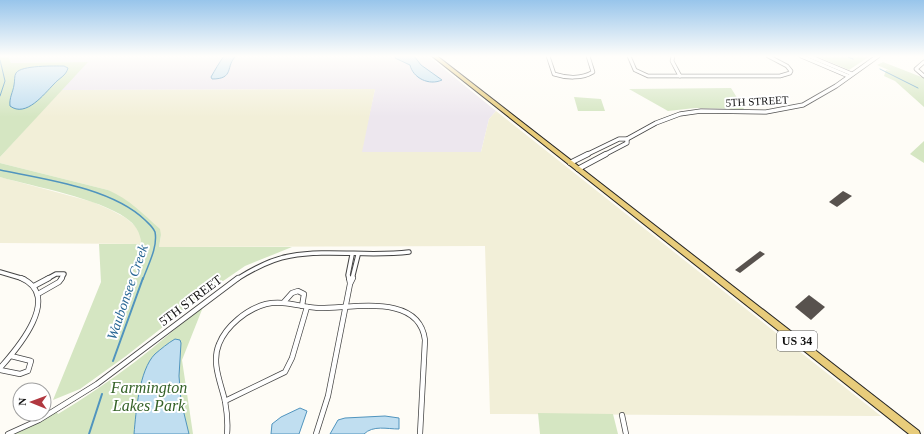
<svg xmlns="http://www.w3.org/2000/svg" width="924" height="434" font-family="'Times New Roman',serif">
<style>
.industrial{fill:#ede7ee}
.farmland{fill:#f2efd8}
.green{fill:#d5e6c2}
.water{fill:#c0def0;stroke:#5094be}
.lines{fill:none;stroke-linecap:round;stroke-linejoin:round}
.stream-far2{stroke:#5094be;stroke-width:1}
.stream-far1{stroke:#5094be;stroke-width:1.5}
.stream{stroke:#5094be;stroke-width:2}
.building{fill:#58524e}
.minor-far2-casing{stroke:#444;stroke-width:4.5}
.minor-far1-casing{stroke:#444;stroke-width:5.5}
.minor-casing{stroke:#444;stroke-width:6}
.tertiary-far1-casing{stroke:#444;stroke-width:5}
.tertiary-casing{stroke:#444;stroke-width:6}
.primary-casing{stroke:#222;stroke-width:2}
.minor-far2{stroke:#fff;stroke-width:3}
.minor-far1{stroke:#fff;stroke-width:3.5}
.minor{stroke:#fff;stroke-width:4.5}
.tertiary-far1{stroke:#fff;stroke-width:3.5}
.tertiary{stroke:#fff;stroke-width:4.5}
.primary{fill:#e8cc7b;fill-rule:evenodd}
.labels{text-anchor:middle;stroke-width:4;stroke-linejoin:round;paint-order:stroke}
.far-street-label{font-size:11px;fill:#111;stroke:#fff}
.shield{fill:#fff;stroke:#585858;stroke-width:1}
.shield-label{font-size:12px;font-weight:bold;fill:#111}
.street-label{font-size:13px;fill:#111;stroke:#fff}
.water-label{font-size:14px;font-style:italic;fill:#286795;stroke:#fff}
.near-park-label{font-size:16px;font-style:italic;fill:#356228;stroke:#fff}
</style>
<rect width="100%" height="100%" fill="#fefcf6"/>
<!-- industrial -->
<polygon class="industrial" points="8,56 428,56 496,111 489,119 481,152 361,152 375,89 61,90 87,62 11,63"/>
<!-- farmland -->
<g class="farmland">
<polygon points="375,89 362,152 481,152 489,119 496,111 881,416 490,414 485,246 159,247 161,235 108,190 0,163 0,157 61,90"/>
<polygon points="0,177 93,202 111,210 126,218 135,226 140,234 141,244 0,243"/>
</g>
<!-- green -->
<g class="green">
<polygon points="0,56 8,56 11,63 88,62 0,157"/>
<polygon points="816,56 870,56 849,70"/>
<polygon points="883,62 924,78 924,107 895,81 884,76 886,70 891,71 877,65"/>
<polygon points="731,88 744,109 695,108 668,111 629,89"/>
<polygon points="574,97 601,99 605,111 578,111"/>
<polygon points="924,141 924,163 910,154"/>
<path d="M0,163L108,190C129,199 143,214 160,229L161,235L159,247H292L245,266L210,290L126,356L80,389L53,400L101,282L99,244H141C141,233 135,224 126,218C98,198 35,187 0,177Z"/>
<path d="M205,302L182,360L193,434H8L56,411L58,414C110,383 161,344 205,302Z"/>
<polygon points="538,413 613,414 618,434 540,434"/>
</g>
<!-- water -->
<g class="water">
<path d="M224,56H236C225,66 235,79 212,79L211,77C215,70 219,63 224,56Z"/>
<path d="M396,56H414L421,65L442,80C429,86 413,78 410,65L395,58Z"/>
<path d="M64,66L68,68C66,76 59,78 54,84C44,94 26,118 10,106C9,98 13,92 14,85C15,81 14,76 16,73C21,65 55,66 64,66Z"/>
<path d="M175,339L180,340L181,343L179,376L181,401L189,434H134C136,412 139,370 155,354C161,349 168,343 175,339Z"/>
<polygon points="300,408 307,411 299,434 271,434 272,424 281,417"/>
<path d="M385,416L399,418V429C387,429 373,425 364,434H330L338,420L345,418Z"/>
</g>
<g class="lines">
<!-- stream-far2 -->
<g class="stream-far2">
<polyline points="848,57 853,59"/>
<polyline points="0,60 5,81 0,96"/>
<polyline points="880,69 918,88"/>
</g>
<!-- stream-far1 -->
<path class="stream-far1" d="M0,170C44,179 112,188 145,220C149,224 153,227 155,232C158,247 148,265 143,279"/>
<!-- stream -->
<g class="stream">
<polyline points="113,361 143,278"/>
<polyline points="89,434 102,394"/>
</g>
</g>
<!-- building -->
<g class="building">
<polygon points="843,191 852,196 837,207 829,202"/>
<polygon points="760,251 765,254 740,273 735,270"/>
<polygon points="809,295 825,307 811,320 795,307"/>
</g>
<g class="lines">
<!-- minor-far2 casing -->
<g class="minor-far2-casing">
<g id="minor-far2">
<path d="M548,56L554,74C566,78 582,79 593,72L588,56"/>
<polyline points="629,56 635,70 648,76 780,76 790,73 791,71 787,66 768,56"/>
<polyline points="673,56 672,61 680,76"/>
<polyline points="801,56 848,76"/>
<polyline points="809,56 852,74"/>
<polyline points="924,62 916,69 924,76"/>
</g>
</g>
<!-- minor-far1 casing -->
<g class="minor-far1-casing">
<g id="minor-far1">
<polyline points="0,272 24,279"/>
<polyline points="47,279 56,274 64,274 61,279"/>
<path d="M237,279C253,269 271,259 290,256C329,249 369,257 409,252"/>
<polyline points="349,279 348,275 352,255"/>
<polyline points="352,279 358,255"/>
</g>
</g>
<!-- minor casing -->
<g class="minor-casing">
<g id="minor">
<polyline points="349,278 350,283"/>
<polyline points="34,286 49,278"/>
<polyline points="38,294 59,282 62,278"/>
<polyline points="284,302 292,293 298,291 304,294 302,306"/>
<path d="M0,368C17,349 63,296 21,278"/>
<polyline points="0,370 20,374 28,371 31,361 11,356"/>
<polyline points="225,401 285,372 292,358 307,307"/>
<polyline points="622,415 626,434"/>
<polyline points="8,434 39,420 97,384 238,278"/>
<path d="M227,434C228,423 227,412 225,401C221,383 211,363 219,344C226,326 247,309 266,304C284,300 300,307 318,308C351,309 419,292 425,340L420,434"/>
<polyline points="316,434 328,396 350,284 353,278"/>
</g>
</g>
<!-- tertiary-far1 casing -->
<g class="tertiary-far1-casing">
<g id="tertiary-far1">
<polyline points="586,155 619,139 627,139 656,123 680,114 701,111 766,112 803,105 836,86 878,56"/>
<polyline points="604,155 627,143 627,139"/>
</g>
</g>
<!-- tertiary casing -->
<g class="tertiary-casing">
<g id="tertiary">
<polyline points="570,163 588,154"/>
<polyline points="578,169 606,154"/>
</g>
</g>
<!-- primary casing -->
<g class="primary-casing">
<polygon id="primary" points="432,56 437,56 919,431 920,434 909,434"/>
</g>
<!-- minor-far2 -->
<use href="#minor-far2" class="minor-far2"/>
<!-- minor-far1 -->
<use href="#minor-far1" class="minor-far1"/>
<!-- minor -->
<use href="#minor" class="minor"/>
<!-- tertiary-far1 -->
<use href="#tertiary-far1" class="tertiary-far1"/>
<!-- tertiary -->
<use href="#tertiary" class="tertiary"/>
<!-- primary -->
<use href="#primary" class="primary"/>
</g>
<!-- sky -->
<linearGradient id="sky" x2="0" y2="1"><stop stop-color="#98c5eb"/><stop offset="0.48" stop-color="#fffefb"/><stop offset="1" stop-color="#fffefb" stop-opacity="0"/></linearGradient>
<rect width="924" height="117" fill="url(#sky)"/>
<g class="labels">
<!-- far-street labels -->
<g class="far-street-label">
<text transform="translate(757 101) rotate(-3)" y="4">5TH STREET</text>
</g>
<!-- shield labels -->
<rect class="shield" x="777" y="331" width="40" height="20" rx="3"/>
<g class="shield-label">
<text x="797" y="345">US 34</text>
</g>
<!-- street labels -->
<g class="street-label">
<text transform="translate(190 300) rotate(-37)" y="5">5TH STREET</text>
</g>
<!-- water labels -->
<g class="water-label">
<text transform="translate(127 292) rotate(-71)" y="5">Waubonsee Creek</text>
</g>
<!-- near-park labels -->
<g class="near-park-label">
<text x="149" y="393">Farmington<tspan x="149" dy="18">Lakes Park</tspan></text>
</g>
</g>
<!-- north arrow -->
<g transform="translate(32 402) rotate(271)"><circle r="19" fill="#ffffff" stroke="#a0a0a0"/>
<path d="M0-3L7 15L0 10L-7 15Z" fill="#b13840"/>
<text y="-6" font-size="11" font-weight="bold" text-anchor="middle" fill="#111111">N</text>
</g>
</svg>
